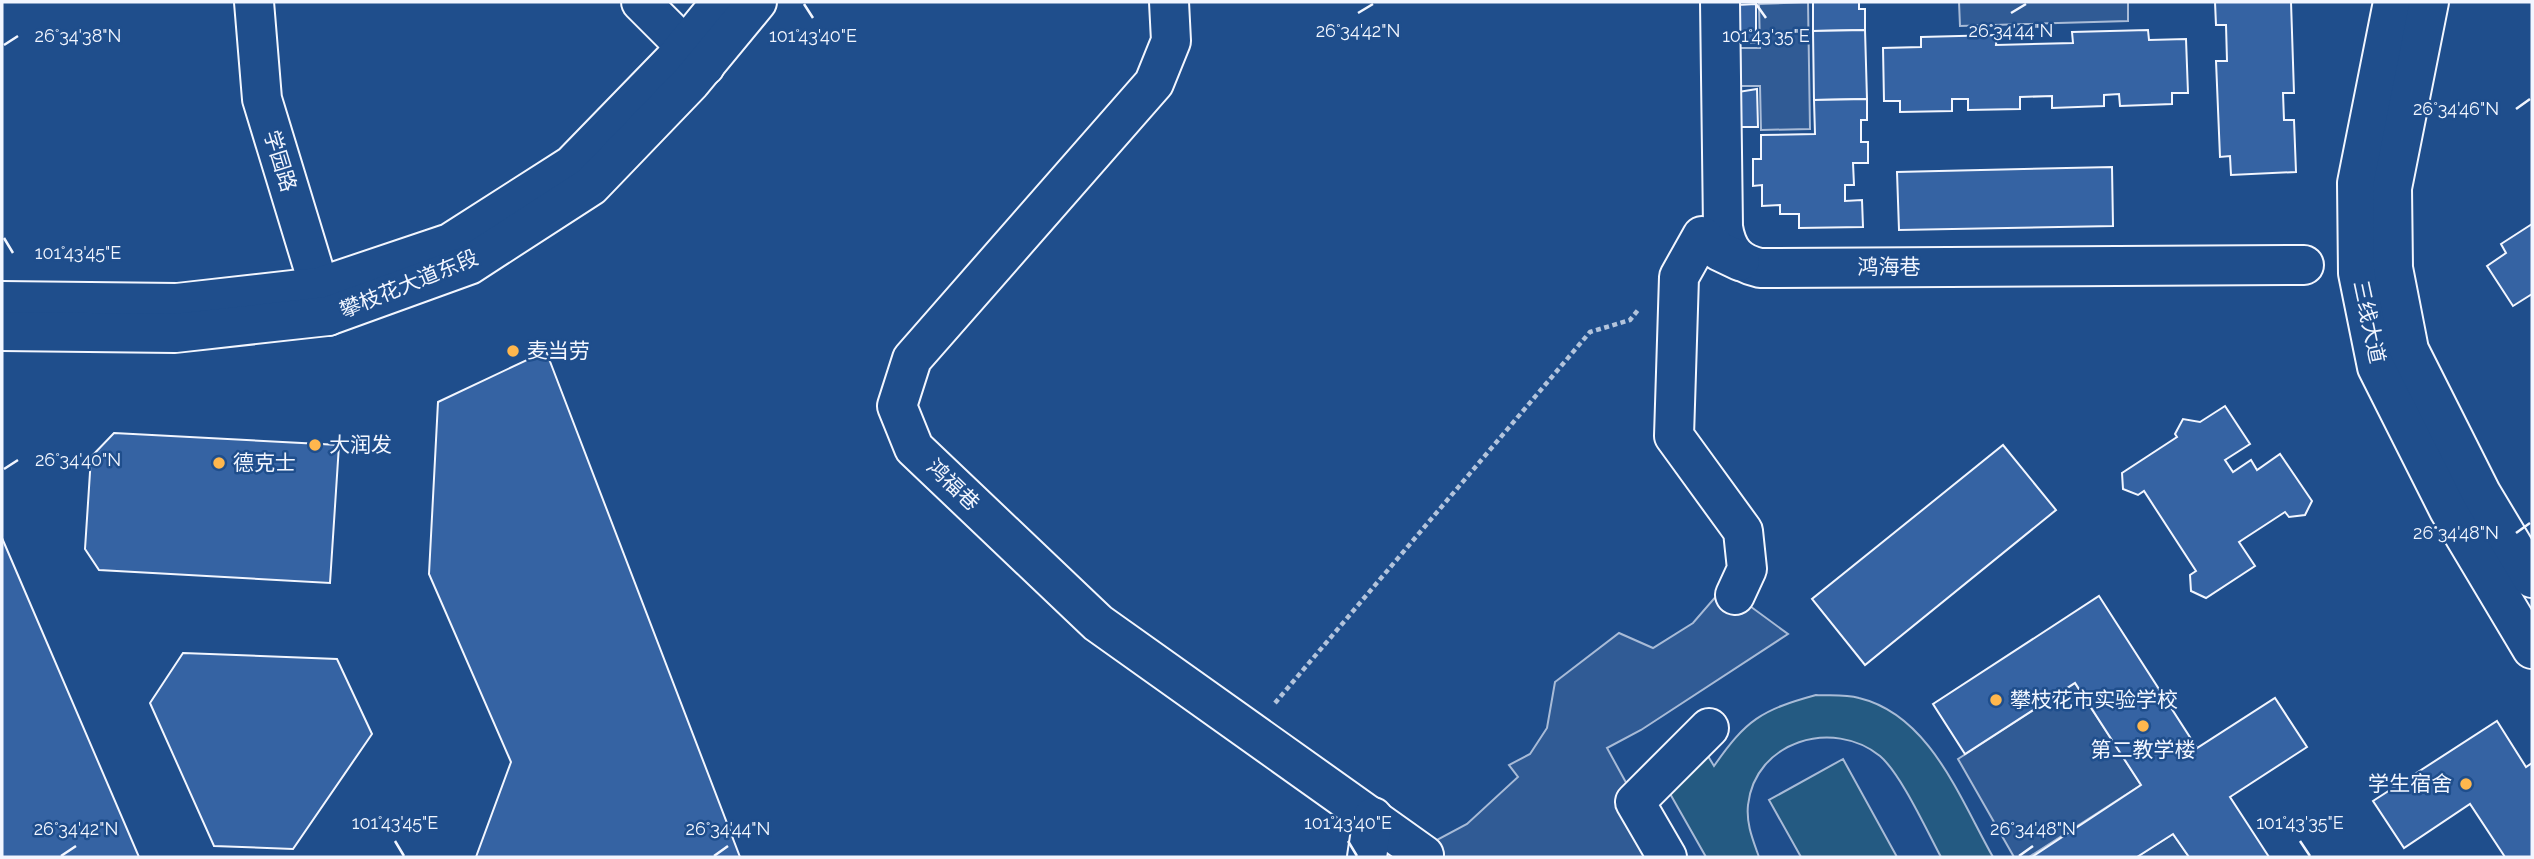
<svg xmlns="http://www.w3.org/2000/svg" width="2534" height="859" font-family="Raleway,'Noto Sans SC',sans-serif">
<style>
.green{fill:#245a82;stroke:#a8bbd7;stroke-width:2}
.parking{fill:#305b95;stroke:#a8bbd7;stroke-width:2}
.building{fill:#3563a3;stroke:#f2f6ff;stroke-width:2}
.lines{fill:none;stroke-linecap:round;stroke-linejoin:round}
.minor-casing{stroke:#f2f6ff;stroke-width:42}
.major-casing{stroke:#f2f6ff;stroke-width:42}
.highway-casing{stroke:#f2f6ff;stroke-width:42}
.path{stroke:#b3c4dc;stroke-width:4.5;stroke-dasharray:5 3.5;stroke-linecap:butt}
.minor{stroke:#1f4e8c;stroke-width:38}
.major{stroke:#1f4e8c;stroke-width:38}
.highway{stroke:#1f4e8c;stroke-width:38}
.ticks{fill:none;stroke:#f2f6ff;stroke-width:2.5}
.poi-dot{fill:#ffb74d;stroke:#1f4e8c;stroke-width:2.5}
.labels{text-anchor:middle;stroke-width:5;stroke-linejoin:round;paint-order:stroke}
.street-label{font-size:21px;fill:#f2f6ff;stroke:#1f4e8c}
.poi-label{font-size:21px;fill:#f2f6ff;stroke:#1f4e8c;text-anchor:start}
.ticks-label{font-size:18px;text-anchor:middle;fill:#f2f6ff;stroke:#1f4e8c;stroke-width:5;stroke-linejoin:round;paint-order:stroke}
</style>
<rect width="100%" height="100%" fill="#1f4e8c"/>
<!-- green -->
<g class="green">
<path d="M1816,695C1829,696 1845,694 1859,698C1930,715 1960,799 1993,857H1941C1927,831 1901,774 1880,756C1833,718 1755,741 1748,805C1746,824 1753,840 1759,857H1706L1652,762L1696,736L1714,766C1746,720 1761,710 1816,695Z"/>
<polygon points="1843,759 1897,857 1801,857 1769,800"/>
</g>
<!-- parking -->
<g class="parking">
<polygon points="1808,2 1810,129 1761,130 1760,86 1741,86 1740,48 1760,48 1759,4"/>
<polygon points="1959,2 2128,2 2128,21 1960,26"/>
<polygon points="1724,587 1788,634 1641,730 1607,748 1667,857 1422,857 1433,842 1467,824 1518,777 1509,765 1530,754 1547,728 1555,682 1619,633 1653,648 1693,623"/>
<polygon points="2075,683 2141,785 2029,857 2014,857 1958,759"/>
<polygon points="2173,834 2189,857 2137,857"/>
</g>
<!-- building -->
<g class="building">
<polygon points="1813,2 1859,2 1859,9 1865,9 1865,30 1813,31"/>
<polygon points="2215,2 2291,2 2294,93 2283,93 2284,120 2294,120 2296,172 2231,175 2230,156 2220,157 2216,61 2227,61 2226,25 2216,25"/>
<polygon points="1756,4 1756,43 1741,43 1738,41 1737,5"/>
<polygon points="1865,30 1867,99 1814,100 1813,31"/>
<polygon points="2148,30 2149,40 2186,39 2188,93 2172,93 2172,104 2120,106 2119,94 2104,95 2104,106 2052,108 2052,96 2020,97 2020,109 1968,110 1968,99 1952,99 1952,111 1900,112 1900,101 1884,101 1883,48 1921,47 1921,37 1997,35 1996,45 2073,43 2072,32"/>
<polygon points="1757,89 1758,127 1739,127 1738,92"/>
<polygon points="1867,99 1867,120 1861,120 1861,142 1868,142 1868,163 1853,163 1854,185 1845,185 1845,201 1862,200 1863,227 1799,228 1799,214 1780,214 1780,205 1762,206 1762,185 1753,186 1753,159 1761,159 1761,135 1815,134 1814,100"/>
<polygon points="2112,167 2113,226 1899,230 1897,172"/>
<polygon points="2532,224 2532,294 2513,306 2487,266 2506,253 2501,244"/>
<polygon points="546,351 740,857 476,857 511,762 429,574 438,402"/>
<polygon points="2225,406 2250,444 2225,460 2233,472 2251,460 2257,470 2280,454 2312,501 2305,515 2289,517 2285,512 2239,542 2255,566 2206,598 2191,591 2190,575 2196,571 2144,491 2138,495 2123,489 2122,473 2177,437 2175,434 2183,419 2200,422"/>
<polygon points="114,433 339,445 330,583 99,570 85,549 91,457"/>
<polygon points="2003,445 2056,510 1865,665 1812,599"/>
<polygon points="2,538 139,857 2,857"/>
<polygon points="2099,596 2197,748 2275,698 2307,747 2230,797 2269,857 2189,857 2173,834 2137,857 2032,857 2141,785 2075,683 1965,754 1933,704"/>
<polygon points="183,653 337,659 372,734 293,849 214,846 150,703"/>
<polygon points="2497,721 2526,767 2532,763 2532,857 2505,857 2470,804 2404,848 2373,801"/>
</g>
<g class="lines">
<!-- minor casing -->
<g class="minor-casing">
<g id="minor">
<polyline points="254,2 262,99 328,316"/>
<polyline points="641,2 705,66"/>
<polyline points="1169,2 1171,41 1154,83 912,359 897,406 914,448 1098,623 1424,855"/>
<path d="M1720,2L1723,227C1727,251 1737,263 1760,268L2304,265"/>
<polyline points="1735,595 1747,569 1743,531 1674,436 1679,277 1702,236 1719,251 1740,261"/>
<polyline points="1367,857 1373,817"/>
<polyline points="1667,857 1635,802 1709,728"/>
</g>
</g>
<!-- major casing -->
<g class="major-casing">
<g id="major">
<polyline points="2393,2 2357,183 2358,273 2377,367 2449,510 2532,649"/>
<polyline points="2429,2 2392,188 2393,268 2409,350 2481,493 2532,578"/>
</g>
</g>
<!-- highway casing -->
<g class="highway-casing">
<g id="highway">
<polyline points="2,301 177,303 319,287 450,243 572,165 673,61 721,2"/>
<polyline points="2,331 175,333 328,316 469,265 591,186 691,82 757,2"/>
</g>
</g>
<!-- path -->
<polyline class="path" points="1275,703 1590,332 1630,320 1638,310"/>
<!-- minor -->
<use href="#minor" class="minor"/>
<!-- major -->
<use href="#major" class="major"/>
<!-- highway -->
<use href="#highway" class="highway"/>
</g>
<!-- ticks -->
<path class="ticks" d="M804,4L813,18M1756,4L1766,18M1358,13L1373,4M2011,13L2026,4M4,45L18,36M2516,109L2530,99M4,238L13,253M4,469L18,460M2516,533L2530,523M395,841L404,856M1348,841L1357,856M2300,841L2310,856M61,856L76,846M714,856L728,846M2019,856L2033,846"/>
<!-- markers -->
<g class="poi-dot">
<circle cx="513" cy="351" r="7"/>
<circle cx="315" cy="445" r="7"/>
<circle cx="219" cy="463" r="7"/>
<circle cx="1996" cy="700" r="7"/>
<circle cx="2143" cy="726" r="7"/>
<circle cx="2466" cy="784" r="7"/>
</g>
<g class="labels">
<!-- street labels -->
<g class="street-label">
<text transform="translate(280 161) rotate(73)" y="7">学园路</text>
<text x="1889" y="274">鸿海巷</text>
<text transform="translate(409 284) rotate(-22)" y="7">攀枝花大道东段</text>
<text transform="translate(2369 322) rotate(78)" y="7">三线大道</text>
<text transform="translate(953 485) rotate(44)" y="7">鸿福巷</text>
</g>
<!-- poi labels -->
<g class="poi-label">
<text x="527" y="358">麦当劳</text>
<text x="329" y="452">大润发</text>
<text x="233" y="470">德克士</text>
<text x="2010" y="707">攀枝花市实验学校</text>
<text x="2143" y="757" text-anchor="middle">第二教学楼</text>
<text x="2452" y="791" text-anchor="end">学生宿舍</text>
</g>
</g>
<g class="ticks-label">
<text x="1358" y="37">26°34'42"N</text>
<text x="2011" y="37">26°34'44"N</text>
<text x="813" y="42">101°43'40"E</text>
<text x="1766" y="42">101°43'35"E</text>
<text x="78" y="42">26°34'38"N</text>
<text x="2456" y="115">26°34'46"N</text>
<text x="78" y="259">101°43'45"E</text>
<text x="78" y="466">26°34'40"N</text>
<text x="2456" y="539">26°34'48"N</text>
<text x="395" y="829">101°43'45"E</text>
<text x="1348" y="829">101°43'40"E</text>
<text x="2300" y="829">101°43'35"E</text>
<text x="76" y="835">26°34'42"N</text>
<text x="728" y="835">26°34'44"N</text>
<text x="2033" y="835">26°34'48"N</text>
</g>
<!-- border -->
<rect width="2534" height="859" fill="none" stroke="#f2f6ff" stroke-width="7"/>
</svg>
